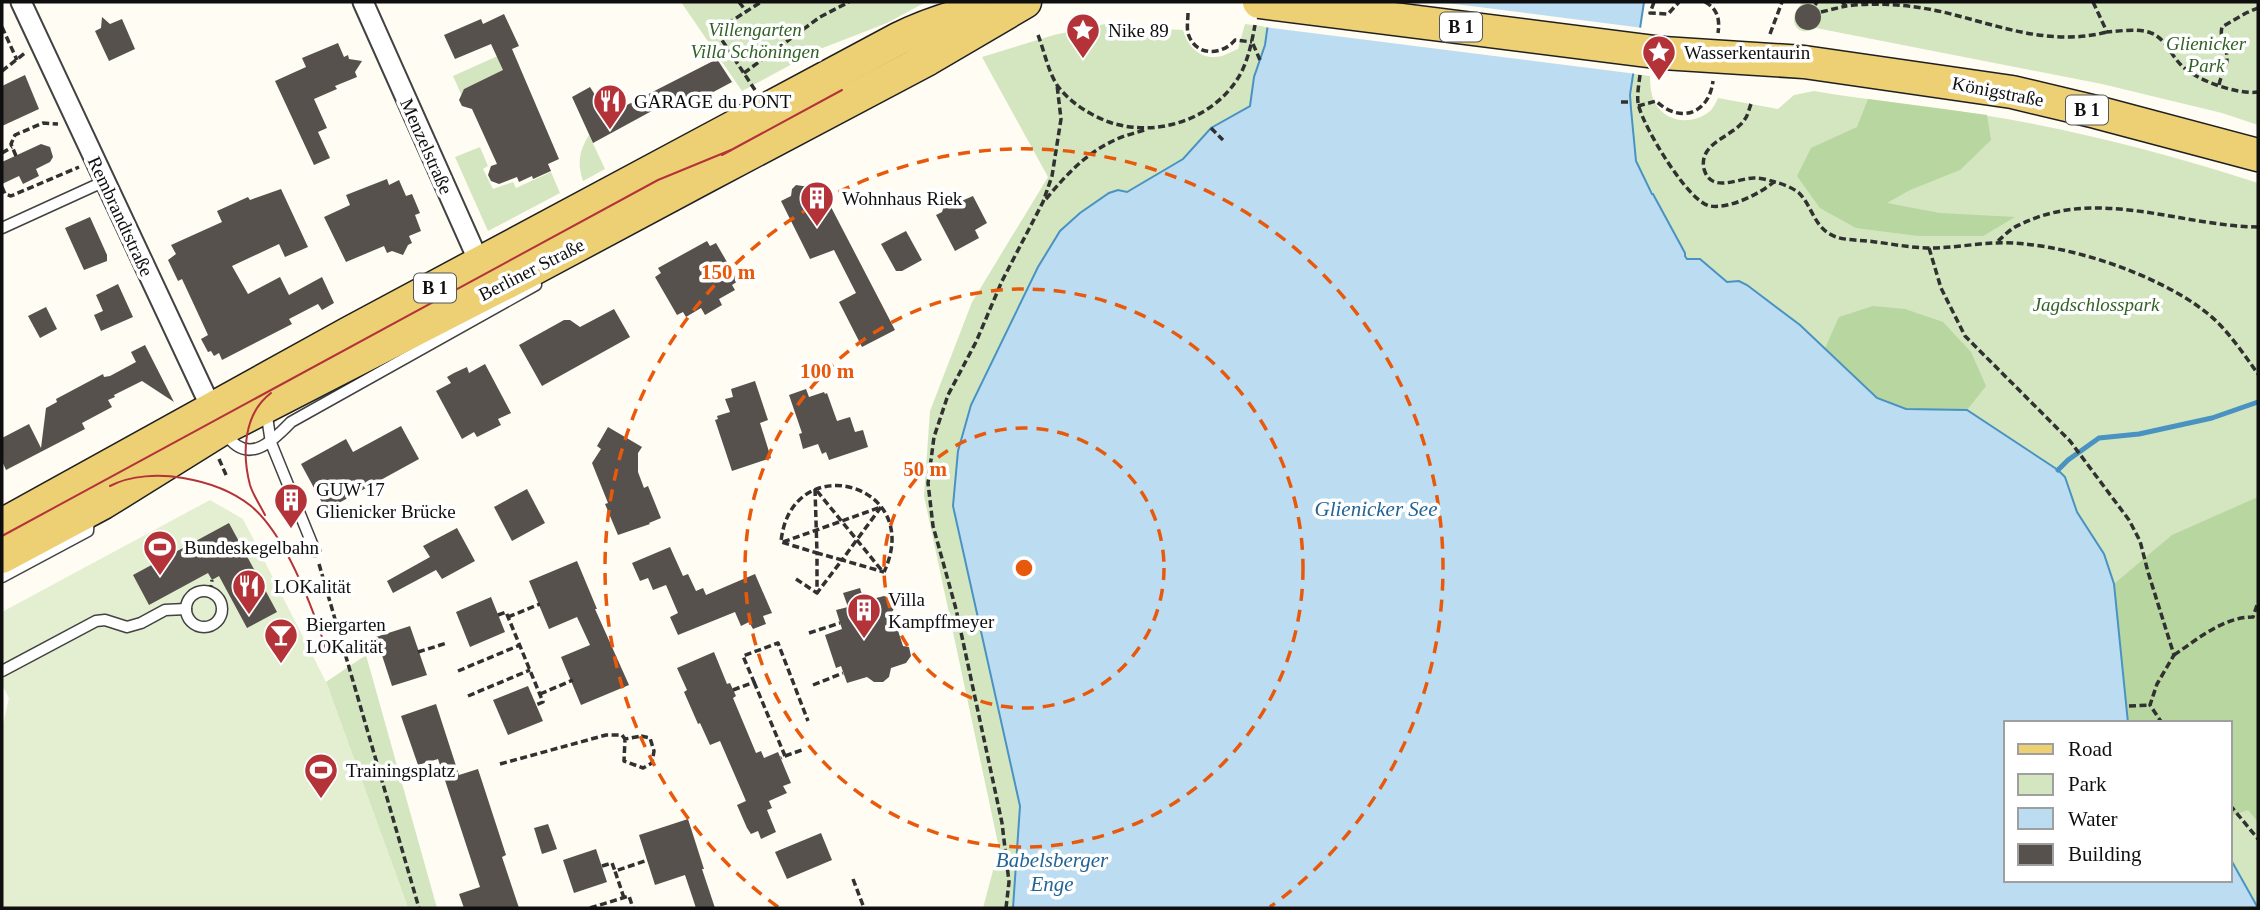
<svg xmlns="http://www.w3.org/2000/svg" width="2260" height="910" font-family="Georgia,serif">
<style>
.green{fill:#d3e6bf}
.forest{fill:#b8d69f}
.pitch{fill:#e4eed0}
.water{fill:#bcddf1;stroke:#4992c2;stroke-width:2}
.pier{fill:#fefcf3}
.lines{fill:none;stroke-linecap:round;stroke-linejoin:round}
.stream{stroke:#4992c2;stroke-width:5}
.building{fill:#57514d}
.lane-casing{stroke:#424242;stroke-width:13}
.street-casing{stroke:#424242;stroke-width:23}
.primary-casing{stroke:#202020;stroke-width:35}
.path{stroke:#313131;stroke-width:3.5;stroke-dasharray:7 3.5;stroke-linecap:butt}
.lane{stroke:#fff;stroke-width:10}
.street{stroke:#fff;stroke-width:19}
.primary{stroke:#edcf74;stroke-width:32}
.tram{stroke:#b43339;stroke-width:2}
.primary-bridge-casing{stroke:#202020;stroke-width:35;stroke-linecap:butt}
.primary-bridge{stroke:#edcf74;stroke-width:32}
.ring{fill:none;stroke:#e8590c;stroke-width:3.5;stroke-dasharray:12 9}
.labels{text-anchor:middle;stroke-width:7;stroke-linejoin:round;paint-order:stroke}
.shield{fill:#fff;stroke:#575757;stroke-width:2}
.shield-label{font-size:18px;font-weight:bold;fill:#0f0f0f}
.park-label{font-size:19px;font-style:italic;fill:#316225;stroke:#fff}
.poi-label{font-size:19px;fill:#0f0f0f;stroke:#fff;text-anchor:start}
.street-label{font-size:19px;fill:#0f0f0f;stroke:#fff}
.water-label{font-size:21px;font-style:italic;fill:#236497;stroke:#fff}
.centre{fill:#e8590c;stroke:#fff;stroke-width:3.5}
.ring-label{font-size:21px;text-anchor:middle;font-weight:bold;fill:#e8590c;stroke:#fff;stroke-width:7;stroke-linejoin:round;paint-order:stroke}
</style>
<rect width="100%" height="100%" fill="#fefcf3"/>
<!-- green -->
<g class="green">
<polygon points="681,2 926,2 887,23 820,49 742,91"/>
<path d="M1802,2H2258V125L2222,113L2102,84L1816,28C1807,34 1793,32 1794,18C1794,12 1800,7 1802,2Z"/>
<path d="M1109,23L1121,30L1143,28L1183,30C1188,48 1202,61 1222,56C1228,54 1232,51 1238,49L1245,24L1268,27L1265,45L1254,77L1250,106L1211,128L1183,159L1127,192L1109,193L1080,213L1060,231L1038,267L971,405L958,451L953,506L1020,806L1013,908H983L999,848L924,496L930,411L972,302L1048,177L982,57L1054,35Z"/>
<polygon points="511,50 519,65 464,89 465,93 461,94 453,76"/>
<path d="M1634,74L1650,76C1650,85 1651,95 1655,103C1666,123 1692,125 1709,112C1713,109 1716,102 1718,98L1778,109L1794,95L1814,91C1870,101 1927,105 1983,115C2076,130 2169,154 2258,183V906L2230,858V723H2128L2114,584L2104,554L2077,512L2065,477L2058,470L1967,410L1906,409L1877,398L1800,325L1747,285L1739,281L1727,282L1700,259H1687L1684,256L1685,253L1636,161L1630,102Z"/>
<path d="M589,135L605,169L583,181C577,163 579,151 589,135Z"/>
<polygon points="480,147 488,166 483,169 493,189 513,182 516,188 551,172 560,193 488,231 455,157"/>
<polygon points="366,655 437,908 408,908 326,682"/>
</g>
<!-- forest -->
<g class="forest">
<polygon points="1868,99 1987,115 1991,140 1960,170 1910,190 1887,203 1940,213 2015,217 1983,236 1918,236 1856,228 1820,208 1797,176 1811,148 1857,127"/>
<polygon points="1873,306 1905,309 1943,322 1971,352 1986,386 1967,410 1906,409 1877,398 1825,348 1839,317"/>
<polygon points="2258,497 2258,822 2248,810 2230,816 2230,723 2128,723 2114,584 2172,535"/>
</g>
<!-- pitch -->
<polygon class="pitch" points="210,500 243,519 326,682 408,908 2,908 2,729 9,698 2,685 2,612"/>
<!-- water -->
<polygon class="water" points="1271,2 1644,2 1630,95 1631,109 1636,161 1652,194 1653,194 1685,253 1685,256 1687,259 1700,259 1727,282 1739,281 1747,285 1800,325 1877,398 1906,409 1967,410 2058,470 2065,477 2077,512 2104,554 2114,584 2128,723 2006,723 2006,880 2230,880 2230,858 2258,908 1013,908 1020,806 953,506 958,451 971,405 1038,267 1060,231 1080,213 1109,193 1118,190 1127,192 1183,159 1211,128 1250,106 1254,77 1265,45"/>
<!-- pier -->
<polygon class="pier" points="1267,2 1439,2 1643,28 1637,74 1264,27"/>
<g class="lines">
<!-- stream -->
<polyline class="stream" points="2058,470 2068,460 2099,438 2139,434 2212,418 2258,402"/>
</g>
<!-- building -->
<g class="building">
<circle cx="1808" cy="17" r="13"/>
<polygon points="504,14 519,46 512,49 559,159 548,164 551,171 533,179 532,176 519,182 517,177 499,184 491,181 488,175 491,166 497,164 472,109 462,106 459,100 464,89 503,70 491,44 455,59 444,35 481,19 483,24"/>
<polygon points="102,17 110,24 122,19 135,49 109,61 95,31 101,28"/>
<polygon points="338,43 344,57 348,55 349,59 362,61 355,72 357,77 335,86 337,89 314,99 327,128 318,132 330,158 314,165 275,81 306,67 302,58"/>
<polygon points="717,59 732,82 689,105 683,94 593,143 572,97 590,87 597,98 613,89 625,106"/>
<polygon points="25,75 39,109 2,126 2,86"/>
<polygon points="41,144 50,147 53,157 50,162 36,169 39,176 23,184 19,176 2,184 2,162"/>
<polygon points="387,179 389,185 399,180 406,196 412,194 420,213 415,215 421,231 409,236 412,243 408,245 403,255 392,251 387,253 384,246 346,262 324,217 350,205 346,195"/>
<polygon points="818,182 895,330 862,347 839,302 856,293 834,250 810,259 781,201 791,196 792,189 796,185 809,187"/>
<polygon points="281,189 308,247 285,257 279,244 232,266 248,294 280,277 289,295 322,277 334,303 322,310 318,304 289,319 292,324 222,360 219,353 214,356 211,351 208,352 201,339 208,335 182,279 178,281 168,260 176,254 171,245 222,222 217,211 248,197 250,200"/>
<polygon points="973,196 987,223 975,230 979,238 955,251 936,215 942,212 945,203 952,205"/>
<polygon points="90,217 107,255 107,261 84,270 65,228"/>
<polygon points="906,231 922,260 902,271 896,271 881,244"/>
<polygon points="707,241 710,246 716,243 738,281 732,285 735,290 719,299 722,305 705,315 701,308 686,317 683,312 677,315 655,277 661,273 658,268"/>
<polygon points="118,284 133,317 101,331 94,315 103,311 96,295"/>
<polygon points="46,307 57,329 40,338 28,316"/>
<polygon points="614,309 630,337 542,386 519,345 564,320 570,320 580,327"/>
<polygon points="145,345 174,402 142,381 114,395 115,397 108,400 112,407 82,423 85,429 6,470 2,461 2,438 29,424 41,448 46,408 57,402 56,399 103,374 104,377 110,376 136,362 131,352"/>
<polygon points="485,364 511,413 498,419 501,425 477,437 474,432 462,439 436,391 451,383 447,377 454,373 467,367 469,373"/>
<polygon points="755,381 768,420 760,423 771,458 732,471 715,420 718,419 717,416 730,412 725,399 733,397 731,389"/>
<polygon points="806,389 809,397 824,392 825,394 827,393 837,421 850,417 855,432 863,430 868,447 829,460 826,452 822,454 818,444 803,449 799,434 802,433 789,395"/>
<polygon points="401,426 419,459 326,510 301,464 346,439 353,452"/>
<polygon points="608,427 642,447 638,453 638,472 644,488 648,486 661,518 649,523 650,524 618,535 605,504 608,503 592,463 601,449 597,446"/>
<polygon points="527,489 545,523 512,541 494,507"/>
<polygon points="229,523 277,612 247,628 219,576 212,580 208,573 149,605 133,575"/>
<polygon points="457,528 475,561 442,579 436,570 393,593 387,581 430,557 423,546"/>
<polygon points="670,547 683,576 688,574 696,591 703,588 706,595 755,574 772,613 763,616 766,624 753,629 749,622 741,626 735,612 678,635 670,617 678,613 666,585 653,590 648,578 640,581 632,563"/>
<polygon points="577,561 597,609 595,609 629,685 581,705 561,657 590,645 577,617 549,629 529,581"/>
<polygon points="860,588 864,601 884,596 892,599 895,607 892,612 903,646 909,647 911,656 906,663 891,668 889,677 883,682 874,682 867,677 847,683 841,666 836,668 825,635 842,629 836,610 848,607 843,593"/>
<polygon points="491,597 505,632 470,647 456,612"/>
<polygon points="410,626 427,675 392,686 376,637"/>
<polygon points="714,652 727,684 730,683 736,696 733,698 756,753 761,751 764,758 778,752 791,783 783,786 787,793 769,801 772,808 767,810 776,832 761,839 758,831 751,834 747,828 737,805 746,801 720,741 710,745 700,723 698,724 684,692 687,690 677,668"/>
<polygon points="528,686 543,721 508,735 493,700"/>
<polygon points="436,704 459,775 478,769 506,855 502,857 519,908 464,908 459,894 480,887 438,759 418,765 401,716"/>
<polygon points="688,819 704,869 702,869 715,908 696,908 685,875 655,885 639,835"/>
<polygon points="548,824 557,849 542,854 534,828"/>
<polygon points="821,833 832,860 787,879 775,852"/>
<polygon points="596,849 607,882 574,893 563,860"/>
</g>
<g class="lines">
<!-- lane casing -->
<g class="lane-casing">
<g id="lane">
<polyline points="2,228 105,181"/>
<polyline points="266,410 271,443 315,551"/>
<path d="M225,433C247,466 271,443 291,422L536,285"/>
<polyline points="2,577 88,531 89,517"/>
<circle cx="204" cy="609" r="18"/>
<polyline points="2,671 96,621 105,620 127,627 141,623 165,610 186,609"/>
</g>
</g>
<!-- street casing -->
<g class="street-casing">
<g id="street">
<polyline points="21,2 215,416"/>
<polyline points="363,2 484,273"/>
</g>
</g>
<!-- primary casing -->
<g class="primary-casing">
<g id="primary">
<polyline points="1663,53 1804,62 2012,92 2096,112 2258,155"/>
<path d="M2,525L349,333L898,39C928,24 961,14 994,7"/>
<polyline points="2,557 103,503 222,429 535,268 707,176 928,59 1025,2"/>
</g>
</g>
<!-- path -->
<g class="path">
<polyline points="739,2 746,11"/>
<polyline points="1654,2 1650,13 1668,14 1679,2"/>
<path d="M1705,2C1718,9 1720,20 1718,33"/>
<path d="M1842,2L1846,6C1878,2 1911,5 1943,12C1997,25 2050,47 2107,32"/>
<path d="M2093,2L2107,32C2121,31 2138,28 2151,33C2165,38 2171,55 2181,65C2195,80 2238,95 2258,92"/>
<polyline points="1815,5 1817,2"/>
<polyline points="1821,12 1846,6"/>
<path d="M1188,13C1188,21 1186,29 1189,36C1197,57 1223,55 1235,40L1252,42"/>
<polyline points="2,27 17,60"/>
<polyline points="1770,34 1782,2"/>
<path d="M1038,35C1044,50 1048,71 1057,85C1069,102 1090,115 1109,122C1158,139 1218,118 1242,71C1249,56 1252,41 1255,25"/>
<polyline points="1253,44 1260,60"/>
<polyline points="2,71 25,53"/>
<polyline points="744,73 820,17 849,2"/>
<path d="M1640,75C1639,84 1636,98 1639,107C1645,129 1688,202 1710,206C1730,209 1759,194 1774,182"/>
<path d="M2219,85C2221,74 2228,67 2227,56C2226,45 2219,39 2222,27L2246,13L2258,8"/>
<polyline points="755,90 716,31 761,2"/>
<polyline points="1621,102 1630,102"/>
<path d="M1751,104C1749,109 1748,115 1745,119C1734,137 1698,142 1704,169C1711,194 1738,178 1754,178C1761,178 1769,180 1775,182C1783,184 1793,188 1799,193C1813,207 1814,229 1836,237C1845,240 1858,240 1867,241C1888,243 1910,248 1930,248C1951,248 1973,244 1994,243C2058,240 2157,273 2207,313C2227,329 2243,353 2258,374"/>
<path d="M1638,106L1656,101C1680,124 1709,114 1713,81"/>
<polyline points="1211,128 1223,140"/>
<polyline points="2,153 12,147"/>
<polyline points="16,156 11,144 15,135 43,123 58,124"/>
<polyline points="2,187 5,194 11,196 79,167"/>
<path d="M1046,199C1066,175 1086,153 1115,140C1125,135 1136,133 1147,129"/>
<path d="M1998,241C2004,236 2011,228 2019,225C2097,186 2178,226 2258,227"/>
<polyline points="1929,248 1941,288 1965,336 2070,441 2129,520 2140,541 2148,572 2174,655 2157,684 2150,705 2162,723"/>
<polyline points="219,459 227,477"/>
<polyline points="815,489 817,553 842,560 817,593"/>
<polyline points="817,491 883,572"/>
<polyline points="881,507 842,560 884,572"/>
<polyline points="783,542 881,507"/>
<polyline points="319,564 419,908"/>
<path d="M796,579L817,593V553L781,542C790,447 926,482 884,572"/>
<polyline points="210,592 212,580"/>
<polyline points="498,615 506,612 543,702 536,705"/>
<polyline points="508,617 540,604"/>
<polyline points="809,633 840,623"/>
<polyline points="418,652 447,643"/>
<path d="M2174,655C2198,639 2223,617 2253,617L2258,602"/>
<polyline points="458,671 520,645"/>
<polyline points="754,682 785,756 781,758"/>
<polyline points="813,685 843,673"/>
<polyline points="733,690 754,682 743,656 778,643 808,721"/>
<polyline points="540,694 573,680"/>
<polyline points="468,696 530,670"/>
<polyline points="2129,706 2150,705"/>
<polygon points="641,736 650,738 654,751 652,763 643,768 624,761 625,739"/>
<polyline points="785,756 802,750"/>
<polyline points="500,764 606,735 622,735 625,739"/>
<polyline points="2230,805 2258,839"/>
<polyline points="602,866 612,863 615,871"/>
<polyline points="853,879 864,908"/>
<polyline points="624,898 615,871 648,860"/>
<polyline points="590,908 629,896 633,908"/>
<polyline points="1006,908 1009,882 1002,823 956,609 933,526 928,483 934,437 948,395 976,342 1002,281 1043,202 1052,176 1061,119 1057,85"/>
</g>
<!-- lane -->
<use href="#lane" class="lane"/>
<!-- street -->
<use href="#street" class="street"/>
<!-- primary -->
<use href="#primary" class="primary"/>
<!-- tram -->
<g class="tram">
<polyline points="722,155 842,90"/>
<path d="M110,486C131,475 159,474 183,478C207,482 231,490 251,506C286,535 313,609 327,652"/>
<path d="M265,515C260,505 253,495 250,485C242,454 243,414 271,393"/>
<polyline points="2,536 658,180 731,150"/>
</g>
<!-- primary-bridge casing -->
<g class="primary-bridge-casing">
<polyline id="primary-bridge" points="1259,2 1663,53"/>
</g>
<!-- primary-bridge -->
<use href="#primary-bridge" class="primary-bridge"/>
</g>
<!-- distance rings -->
<g class="ring">
<circle cx="1024" cy="568" r="140"/>
<circle cx="1024" cy="568" r="279"/>
<path d="M778 907A419 419 0 1 1 1270 907"/>
</g>
<!-- icons -->
<defs>
<g id="sight-pin" transform="scale(1.75)"><path d="M0 17L-7.5 6A9.5 9.5 0 1 1 7.5 6Z" fill="#b43339" stroke="#fff"/><path d="M0-6L1.8-2.2L6-1.7L2.9 1.2L3.7 5.4L0 3.3L-3.7 5.4L-2.9 1.2L-6-1.7L-1.8-2.2Z" fill="#fff"/></g>
<g id="restaurant-pin" transform="scale(1.75)"><path d="M0 17L-7.5 6A9.5 9.5 0 1 1 7.5 6Z" fill="#b43339" stroke="#fff"/><path d="M-5-6h1v4h1v-4h1v4h1v-4h1v5L-1.5 .5V6h-2V.5L-5-1ZM5-6V6H3V1.5H1.5Q1.5-4 5-6Z" fill="#fff"/></g>
<g id="building-pin" transform="scale(1.75)"><path d="M0 17L-7.5 6A9.5 9.5 0 1 1 7.5 6Z" fill="#b43339" stroke="#fff"/><path d="M-4-6H4V6H1V3H-1V6H-4ZM-2.5-4.3h1.7v1.8h-1.7ZM.8-4.3h1.7v1.8H.8ZM-2.5-1h1.7V.8h-1.7ZM.8-1h1.7V.8H.8Z" fill="#fff"/></g>
<g id="stadium-pin" transform="scale(1.75)"><path d="M0 17L-7.5 6A9.5 9.5 0 1 1 7.5 6Z" fill="#b43339" stroke="#fff"/><path d="M0-5a6.5 5 0 1 0 0 10a6.5 5 0 1 0 0-10ZM-3.5-1.8h7v3.6h-7Z" fill="#fff"/></g>
<g id="bar-pin" transform="scale(1.75)"><path d="M0 17L-7.5 6A9.5 9.5 0 1 1 7.5 6Z" fill="#b43339" stroke="#fff"/><path d="M-6-5H6L.8 .8V4.5H3.5V6h-7V4.5H-.8V.8Z" fill="#fff"/></g>
</defs>
<g fill-rule="evenodd">
<use href="#sight-pin" x="1083" y="30"/>
<use href="#sight-pin" x="1659" y="52"/>
<use href="#restaurant-pin" x="610" y="101"/>
<use href="#building-pin" x="817" y="198"/>
<use href="#building-pin" x="291" y="500"/>
<use href="#stadium-pin" x="160" y="547"/>
<use href="#restaurant-pin" x="249" y="586"/>
<use href="#building-pin" x="864" y="610"/>
<use href="#bar-pin" x="281" y="635"/>
<use href="#stadium-pin" x="321" y="770"/>
</g>
<g class="labels">
<!-- shield labels -->
<g class="shield">
<rect x="1440" y="12.5" width="42" height="29" rx="5"/>
<rect x="2066" y="95.5" width="42" height="29" rx="5"/>
<rect x="414" y="273.5" width="42" height="29" rx="5"/>
</g>
<g class="shield-label">
<text x="1461" y="33">B 1</text>
<text x="2087" y="116">B 1</text>
<text x="435" y="294">B 1</text>
</g>
<!-- park labels -->
<g class="park-label">
<text x="755" y="36">Villengarten<tspan x="755" dy="22">Villa Schöningen</tspan></text>
<text x="2206" y="50">Glienicker<tspan x="2206" dy="22">Park</tspan></text>
<text x="2096" y="311">Jagdschlosspark</text>
</g>
<!-- poi labels -->
<g class="poi-label">
<text x="1108" y="37">Nike 89</text>
<text x="1684" y="59">Wasserkentaurin</text>
<text x="634" y="108">GARAGE du PONT</text>
<text x="842" y="205">Wohnhaus Riek</text>
<text x="316" y="496">GUW 17<tspan x="316" dy="22">Glienicker Brücke</tspan></text>
<text x="184" y="554">Bundeskegelbahn</text>
<text x="274" y="593">LOKalität</text>
<text x="888" y="606">Villa<tspan x="888" dy="22">Kampffmeyer</tspan></text>
<text x="306" y="631">Biergarten<tspan x="306" dy="22">LOKalität</tspan></text>
<text x="346" y="777">Trainingsplatz</text>
</g>
<!-- street labels -->
<g class="street-label">
<text transform="translate(1998 91) rotate(11)" y="7">Königstraße</text>
<text transform="translate(427 146) rotate(66)" y="7">Menzelstraße</text>
<text transform="translate(121 216) rotate(65)" y="7">Rembrandtstraße</text>
<text transform="translate(531 269) rotate(-27)" y="7">Berliner Straße</text>
</g>
<!-- water labels -->
<g class="water-label">
<text x="1376" y="516">Glienicker See</text>
<text x="1052" y="867">Babelsberger<tspan x="1052" dy="24">Enge</tspan></text>
</g>
</g>
<circle cx="1024" cy="568" r="10" class="centre"/>
<g class="ring-label">
<text x="728" y="279">150 m</text>
<text x="827" y="378">100 m</text>
<text x="925" y="476">50 m</text>
</g>
<!-- border -->
<rect width="2260" height="910" fill="none" stroke="#0f0f0f" stroke-width="7"/>
<!-- legend -->
<rect x="2004" y="721" width="228" height="161" fill="#ffffff" stroke="#9f9f9f" stroke-width="2"/>
<rect x="2018" y="744" width="35" height="10" fill="#edcf74" stroke="#9f9f9f" stroke-width="2"/>
<text x="2068" y="756" font-size="21" fill="#0f0f0f">Road</text>
<rect x="2018" y="774" width="35" height="21" fill="#d3e6bf" stroke="#9f9f9f" stroke-width="2"/>
<text x="2068" y="791" font-size="21" fill="#0f0f0f">Park</text>
<rect x="2018" y="808" width="35" height="21" fill="#bcddf1" stroke="#9f9f9f" stroke-width="2"/>
<text x="2068" y="826" font-size="21" fill="#0f0f0f">Water</text>
<rect x="2018" y="844" width="35" height="21" fill="#57514d" stroke="#9f9f9f" stroke-width="2"/>
<text x="2068" y="861" font-size="21" fill="#0f0f0f">Building</text>
</svg>
